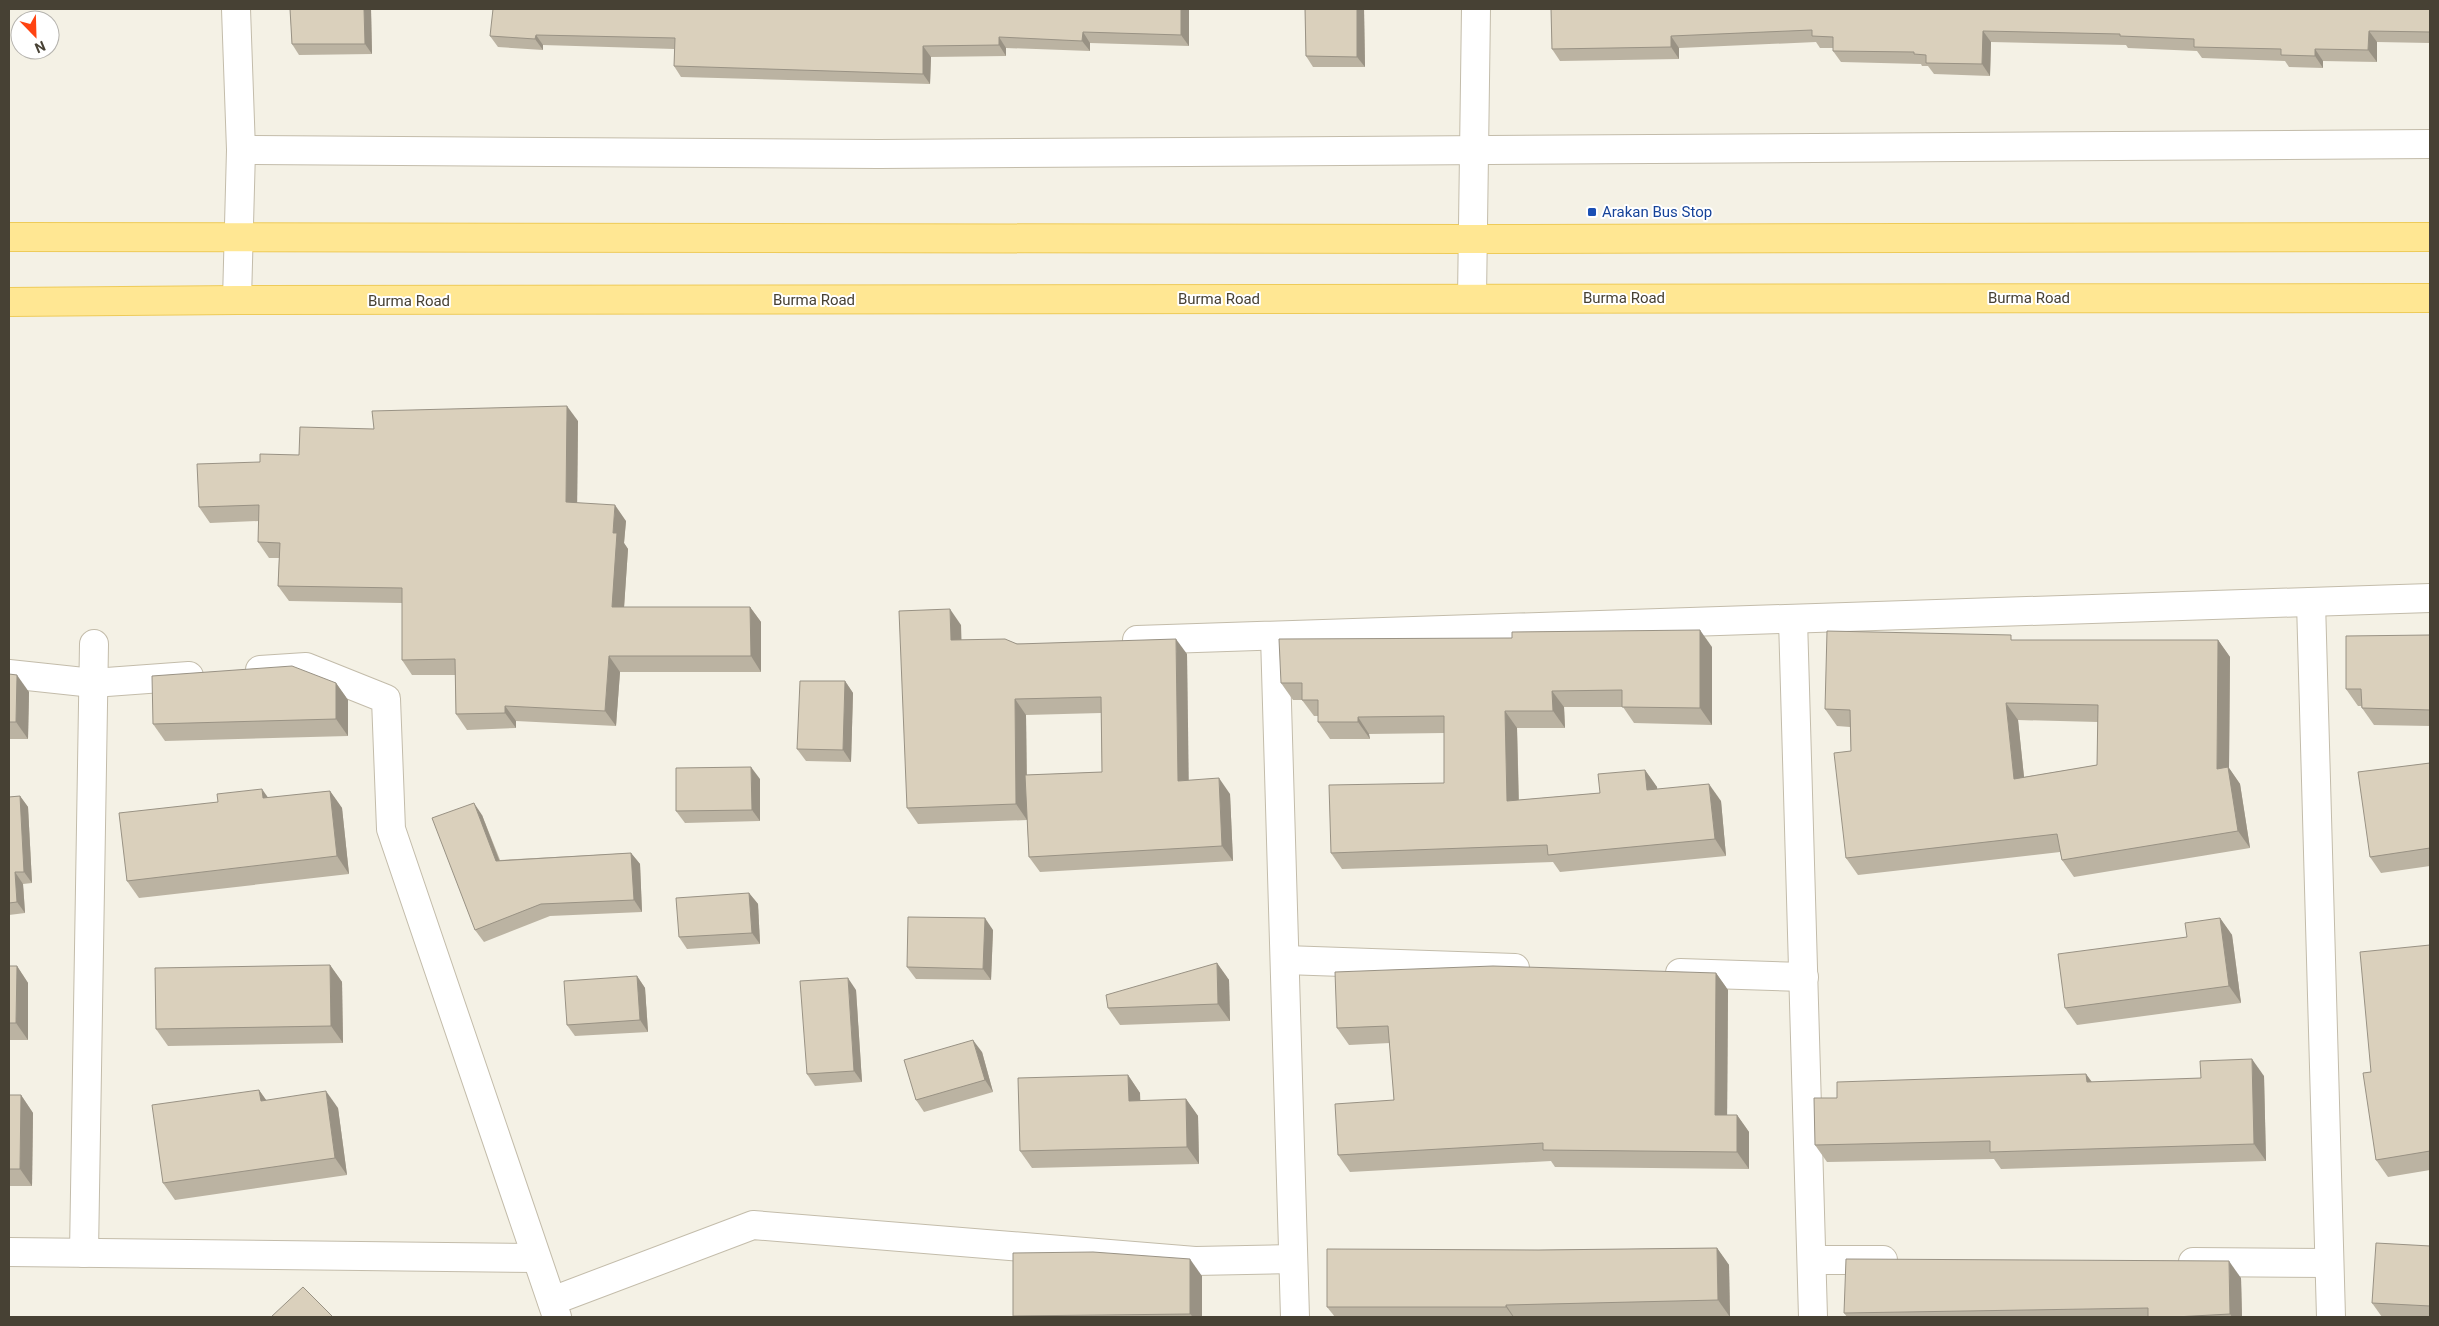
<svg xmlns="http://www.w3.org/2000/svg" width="2439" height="1326" font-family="Roboto,sans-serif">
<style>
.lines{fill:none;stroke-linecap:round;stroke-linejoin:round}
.minor-casing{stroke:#c3bcaa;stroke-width:30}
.major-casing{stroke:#eecb59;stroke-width:30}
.minor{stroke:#fff;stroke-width:28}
.major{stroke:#ffe793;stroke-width:28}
.wall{fill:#bbb3a2;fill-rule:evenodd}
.shaded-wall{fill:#999284}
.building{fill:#dad0bc;stroke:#999284;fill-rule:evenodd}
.transit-dot{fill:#1a4fb4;stroke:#fff;stroke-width:2}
.labels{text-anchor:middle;stroke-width:4;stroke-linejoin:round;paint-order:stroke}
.transit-label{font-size:15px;fill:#164399;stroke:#fff;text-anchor:start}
.street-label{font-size:15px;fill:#474134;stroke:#fff}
</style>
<rect width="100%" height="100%" fill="#f4f1e5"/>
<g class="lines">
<!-- minor casing -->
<g class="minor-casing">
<g id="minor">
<polyline points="236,9 241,150 237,300"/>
<polyline points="241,150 879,154 2430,144"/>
<polyline points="1472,298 1476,9"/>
<polyline points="2311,602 2331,1317"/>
<polyline points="1793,619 1813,1317"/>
<polyline points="1275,636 1295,1317"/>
<polyline points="1137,640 2430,598"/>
<polyline points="260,670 306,667 386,699 391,829 557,1317"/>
<polyline points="9,674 93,683 189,676"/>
<polyline points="1285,960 1515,968"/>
<polyline points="1680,973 1804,977"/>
<polyline points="9,1252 536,1258"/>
<polyline points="84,1253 94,644"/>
<polyline points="1812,1260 1883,1260"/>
<polyline points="2193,1262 2329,1263"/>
<polyline points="552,1301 753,1225 1195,1261 1293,1259"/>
</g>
</g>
<!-- major casing -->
<g class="major-casing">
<g id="major">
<polyline points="9,237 1474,239 2430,237"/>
<polyline points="9,302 237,300 2430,298"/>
</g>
</g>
<!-- minor -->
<use href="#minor" class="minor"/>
<!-- major -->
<use href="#major" class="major"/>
</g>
<!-- wall -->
<g class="wall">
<polygon points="290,9 371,9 372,54 299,55 292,44"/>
<polygon points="1189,9 1189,46 1090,43 1090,51 1006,48 1006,56 931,57 930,84 681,77 674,66 674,49 543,45 543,50 498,47 490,36"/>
<polygon points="1305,9 1364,9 1365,67 1313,67 1306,56"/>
<polygon points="1551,9 2430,9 2430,43 2377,42 2377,62 2323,61 2323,68 2289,67 2285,61 2202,58 2197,51 2128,48 2126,45 1991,42 1990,76 1934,74 1928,66 1922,66 1921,64 1841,62 1833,51 1833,48 1820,48 1816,42 1679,48 1679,59 1560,61 1552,49"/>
<polygon points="578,421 577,503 626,521 624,543 628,549 624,607 750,607 761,622 761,672 620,672 616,726 516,721 516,728 467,730 456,714 455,675 412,675 402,660 402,603 289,601 278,586 279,558 269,558 258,542 259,521 210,523 199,507 260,462 299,455 374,429"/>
<path d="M961,625V640L1187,654L1188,780L1230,794L1233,861L1040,872L1029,857L1027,820L918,824L907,808ZM1101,713L1102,772L1027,775L1026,715Z"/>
<polygon points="2430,635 2430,726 2374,725 2362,708 2361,706 2358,706 2346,689"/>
<path d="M2014,640H2218L2230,657L2229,768L2240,784L2250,848L2074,877L2062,860L2060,852L1858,875L1846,858L1851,751L1850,727L1837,726L1825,709ZM2018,720L2098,722L2097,765L2024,777Z"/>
<polygon points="1712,647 1712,725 1634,723 1623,707 1564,707 1565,728 1517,728 1519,800 1600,793 1645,770 1657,787 1657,789 1721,801 1726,856 1560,872 1553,862 1342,869 1331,853 1444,783 1444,733 1369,734 1370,739 1330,739 1318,722 1318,716 1314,716 1302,700 1293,700 1281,683"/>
<polygon points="9,674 29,692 28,739 9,739"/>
<polygon points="845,681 853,693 851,762 806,761 797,749"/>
<polygon points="336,683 348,700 348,736 165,741 153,724"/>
<polygon points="2430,763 2430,866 2381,873 2370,857"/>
<polygon points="760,779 760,821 685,823 676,811"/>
<polygon points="330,791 342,808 349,874 139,898 127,881 268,798"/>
<polygon points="20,796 28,807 32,883 23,884 25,913 9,915 9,797"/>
<polygon points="482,815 500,860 631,853 640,864 642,912 550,916 484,942 475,930"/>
<polygon points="749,893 758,904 760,944 687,949 679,937"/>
<polygon points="2220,918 2232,935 2241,1003 2077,1025 2065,1008"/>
<polygon points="993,930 991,980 916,979 907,967"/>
<polygon points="2430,945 2430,1170 2388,1177 2376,1160 2371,1072"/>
<polygon points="1217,963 1229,980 1230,1021 1120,1025 1108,1008"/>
<polygon points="330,965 342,982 343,1043 168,1046 156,1029"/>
<polygon points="9,966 17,966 28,983 28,1040 9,1040"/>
<polygon points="1716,973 1728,990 1727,1115 1737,1115 1749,1132 1749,1169 1555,1167 1551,1161 1350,1172 1338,1155 1394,1100 1390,1043 1349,1045 1337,1028"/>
<polygon points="637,976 645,988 648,1032 575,1036 567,1025"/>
<polygon points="856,990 862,1082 815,1086 807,1074"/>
<polygon points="982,1052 993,1092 924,1112 916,1100"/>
<polygon points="2086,1074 2092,1082 2264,1076 2266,1161 2001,1169 1994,1159 1827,1162 1815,1145 1837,1098"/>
<polygon points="1128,1075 1140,1093 1140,1101 1186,1099 1198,1116 1199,1164 1032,1168 1020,1151"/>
<polygon points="259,1090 266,1100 338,1108 347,1175 175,1200 163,1183"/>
<polygon points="9,1095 21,1095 33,1113 32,1186 9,1186"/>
<polygon points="2430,1246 2430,1317 2382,1317 2372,1303"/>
<polygon points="1717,1248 1729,1265 1730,1317 1335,1317 1327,1307 1539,1250"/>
<polygon points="1202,1276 1202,1317 1014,1317 1013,1316"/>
<polygon points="2241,1278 2242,1317 1847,1317 1844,1313"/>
</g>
<!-- shaded-wall -->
<g class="shaded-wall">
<polygon points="364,9 371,9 372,54 365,44"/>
<polygon points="1181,9 1189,9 1189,46 1181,35"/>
<polygon points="1357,9 1364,9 1365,67 1357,57"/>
<polygon points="1983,31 1991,42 1990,76 1982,64"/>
<polygon points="2369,31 2377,42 2377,62 2368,50"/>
<polygon points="1083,32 1090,43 1090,51 1082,41"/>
<polygon points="536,35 543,45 543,50 535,39"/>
<polygon points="1671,36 1679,48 1679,59 1671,47"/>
<polygon points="999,37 1006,48 1006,56 999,45"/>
<polygon points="923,46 931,57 930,84 923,74"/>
<polygon points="2315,49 2323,61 2323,68 2315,56"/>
<polygon points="567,406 578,421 577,517 566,502"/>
<polygon points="615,505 626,521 624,543 628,549 623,623 612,607 613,533"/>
<polygon points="750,607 761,622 761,672 751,656"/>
<polygon points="950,609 961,625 962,656 951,640"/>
<polygon points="1700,630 1712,647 1712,725 1700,708"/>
<polygon points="1176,639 1187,654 1189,796 1178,781"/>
<polygon points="2218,640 2230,657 2229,768 2240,784 2250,848 2238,831 2217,769"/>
<polygon points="609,656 620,672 616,726 605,711"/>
<polygon points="17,675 29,692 28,739 16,722"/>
<polygon points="845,681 853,693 851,762 843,750"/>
<polygon points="336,683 348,700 348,736 336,719"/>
<polygon points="1552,691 1564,707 1565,728 1553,711"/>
<polygon points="1015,699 1026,715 1027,820 1016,804"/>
<polygon points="2006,703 2018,720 2026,796 2014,779"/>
<polygon points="505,706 516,721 516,728 505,713"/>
<polygon points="1505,711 1517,728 1519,818 1507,801"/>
<polygon points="1358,717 1369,734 1370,739 1358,722"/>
<polygon points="751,767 760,779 760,821 752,810"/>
<polygon points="1645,770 1657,787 1659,807 1647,790"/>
<polygon points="1219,778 1230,794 1233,861 1222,846"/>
<polygon points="1709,784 1721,801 1726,856 1715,839"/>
<polygon points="262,789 274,806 263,798"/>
<polygon points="330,791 342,808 349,874 337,856"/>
<polygon points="20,796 28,807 32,883 24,872"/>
<polygon points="474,803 482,815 504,873 496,861"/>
<polygon points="631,853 640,864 642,912 634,900"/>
<polygon points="15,872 23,884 25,913 17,902"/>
<polygon points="749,893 758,904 760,944 752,933"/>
<polygon points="985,918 993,930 991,980 983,969"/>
<polygon points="2220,918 2232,935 2241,1003 2229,986"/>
<polygon points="1217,963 1229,980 1230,1021 1218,1004"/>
<polygon points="330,965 342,982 343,1043 331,1026"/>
<polygon points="17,966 28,983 28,1040 16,1023"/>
<polygon points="1716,973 1728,990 1727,1132 1715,1115"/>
<polygon points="637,976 645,988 648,1032 640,1020"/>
<polygon points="848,978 856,990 862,1082 854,1071"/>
<polygon points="973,1040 982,1052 993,1092 985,1080"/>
<polygon points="2252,1059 2264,1076 2266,1161 2254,1144"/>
<polygon points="2086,1074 2098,1091 2087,1082"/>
<polygon points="1128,1075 1140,1093 1141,1118 1129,1101"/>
<polygon points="259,1090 271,1107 261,1101"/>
<polygon points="326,1091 338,1108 347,1175 335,1158"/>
<polygon points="21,1095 33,1113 32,1186 20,1169"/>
<polygon points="1186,1099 1198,1116 1199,1164 1187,1147"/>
<polygon points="1737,1115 1749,1132 1749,1169 1737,1152"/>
<polygon points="1717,1248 1729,1265 1730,1317 1718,1300"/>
<polygon points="1190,1259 1202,1276 1202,1317 1193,1317 1190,1314"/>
<polygon points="2229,1261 2241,1278 2242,1317 2232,1317 2230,1314"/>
<polygon points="1506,1305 1514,1317 1513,1317 1506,1307"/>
</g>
<!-- building -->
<g class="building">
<polygon points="290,9 364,9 365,44 292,44"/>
<polygon points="493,9 1181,9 1181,35 1083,32 1082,41 999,37 999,45 923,46 923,74 674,66 675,38 536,35 535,39 490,36"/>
<polygon points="1305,9 1357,9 1357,57 1306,56"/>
<polygon points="1551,9 2430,9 2430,32 2369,31 2368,50 2315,49 2315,56 2281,55 2281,49 2194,47 2194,39 2120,36 2120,34 1983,31 1982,64 1926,63 1926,55 1914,54 1914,52 1833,51 1833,37 1812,36 1812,30 1671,36 1671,47 1552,49"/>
<polygon points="567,406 566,502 615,505 613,533 617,533 612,607 750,607 751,656 609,656 605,711 505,706 505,713 456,714 455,659 402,660 402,588 278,586 280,543 258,542 259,505 199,507 197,464 260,462 260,454 299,455 300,427 374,429 372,411"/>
<polygon points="950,609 951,640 1005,639 1017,644 1176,639 1178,781 1219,778 1222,846 1029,857 1025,775 1102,772 1101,697 1015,699 1016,804 907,808 899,611"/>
<polygon points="1700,630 1700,708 1622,707 1622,690 1552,691 1553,711 1505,711 1507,801 1600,793 1598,774 1645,770 1647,790 1709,784 1715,839 1548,855 1547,845 1331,853 1329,785 1444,783 1444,716 1358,717 1358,722 1318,722 1318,700 1302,700 1302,683 1281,683 1279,639 1512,638 1512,632"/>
<path d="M1827,631L2011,635V640H2218L2217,769L2228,767L2238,831L2062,860L2057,834L1846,858L1834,753L1851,751L1850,710L1825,709ZM2006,703L2098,705L2097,765L2014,779Z"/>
<polygon points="2430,635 2430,710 2362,708 2361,689 2346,689 2346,636"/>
<polygon points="292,666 336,683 336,719 153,724 152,676"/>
<polygon points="9,674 17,675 16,722 9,722"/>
<polygon points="800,681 845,681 843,750 797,749"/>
<polygon points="2430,763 2430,848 2370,857 2358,772"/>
<polygon points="751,767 752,810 676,811 676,768"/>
<polygon points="262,789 263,798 330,791 337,856 127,881 119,813 218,802 217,794"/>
<polygon points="20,796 24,872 15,872 17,902 9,903 9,797"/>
<polygon points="474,803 496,861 631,853 634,900 541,904 475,930 432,818"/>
<polygon points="749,893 752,933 679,937 676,898"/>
<polygon points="908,917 985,918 983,969 907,967"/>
<polygon points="2220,918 2229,986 2065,1008 2058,954 2187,937 2185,923"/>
<polygon points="2430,945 2430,1151 2376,1160 2363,1073 2371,1072 2360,952"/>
<polygon points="1217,963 1218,1004 1108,1008 1106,995"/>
<polygon points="330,965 331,1026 156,1029 155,968"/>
<polygon points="9,966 17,966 16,1023 9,1023"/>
<polygon points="1493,966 1716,973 1715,1115 1737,1115 1737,1152 1543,1150 1543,1143 1338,1155 1335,1104 1394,1100 1388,1026 1337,1028 1335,972"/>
<polygon points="637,976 640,1020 567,1025 564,981"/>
<polygon points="848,978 854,1071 807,1074 800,981"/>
<polygon points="973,1040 985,1080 916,1100 904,1060"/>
<polygon points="2252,1059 2254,1144 1990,1152 1990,1141 1815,1145 1814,1098 1837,1098 1837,1082 2086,1074 2087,1082 2201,1078 2200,1061"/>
<polygon points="1128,1075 1129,1101 1186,1099 1187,1147 1020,1151 1018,1078"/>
<polygon points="259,1090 261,1101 326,1091 335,1158 163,1183 152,1105"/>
<polygon points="9,1095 21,1095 20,1169 9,1169"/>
<polygon points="2376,1243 2430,1246 2430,1306 2372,1303"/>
<polygon points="1717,1248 1718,1300 1506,1305 1506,1307 1327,1307 1327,1249 1539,1250"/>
<polygon points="1093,1252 1190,1259 1190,1314 1013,1316 1013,1253"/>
<polygon points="1846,1259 2229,1261 2230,1314 2175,1317 2148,1317 2148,1308 1844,1313"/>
<polygon points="303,1287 333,1317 271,1317"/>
</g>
<!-- markers -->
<rect class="transit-dot" x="1587" y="207" width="10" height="10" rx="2.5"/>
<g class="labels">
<!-- transit labels -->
<g class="transit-label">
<text x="1602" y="217">Arakan Bus Stop</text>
</g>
<!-- street labels -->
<g class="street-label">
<text x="1624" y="303">Burma Road</text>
<text x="2029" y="303">Burma Road</text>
<text x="1219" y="304">Burma Road</text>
<text x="814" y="305">Burma Road</text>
<text x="409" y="306">Burma Road</text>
</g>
</g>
<!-- border -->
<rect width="2439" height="1326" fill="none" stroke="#474134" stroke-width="20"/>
<!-- north arrow -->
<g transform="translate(35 35) rotate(157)"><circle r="24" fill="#ffffff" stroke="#b5b3ae"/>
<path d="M0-4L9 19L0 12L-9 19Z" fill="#ff4311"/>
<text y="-8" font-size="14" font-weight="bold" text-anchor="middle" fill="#474134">N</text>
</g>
</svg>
